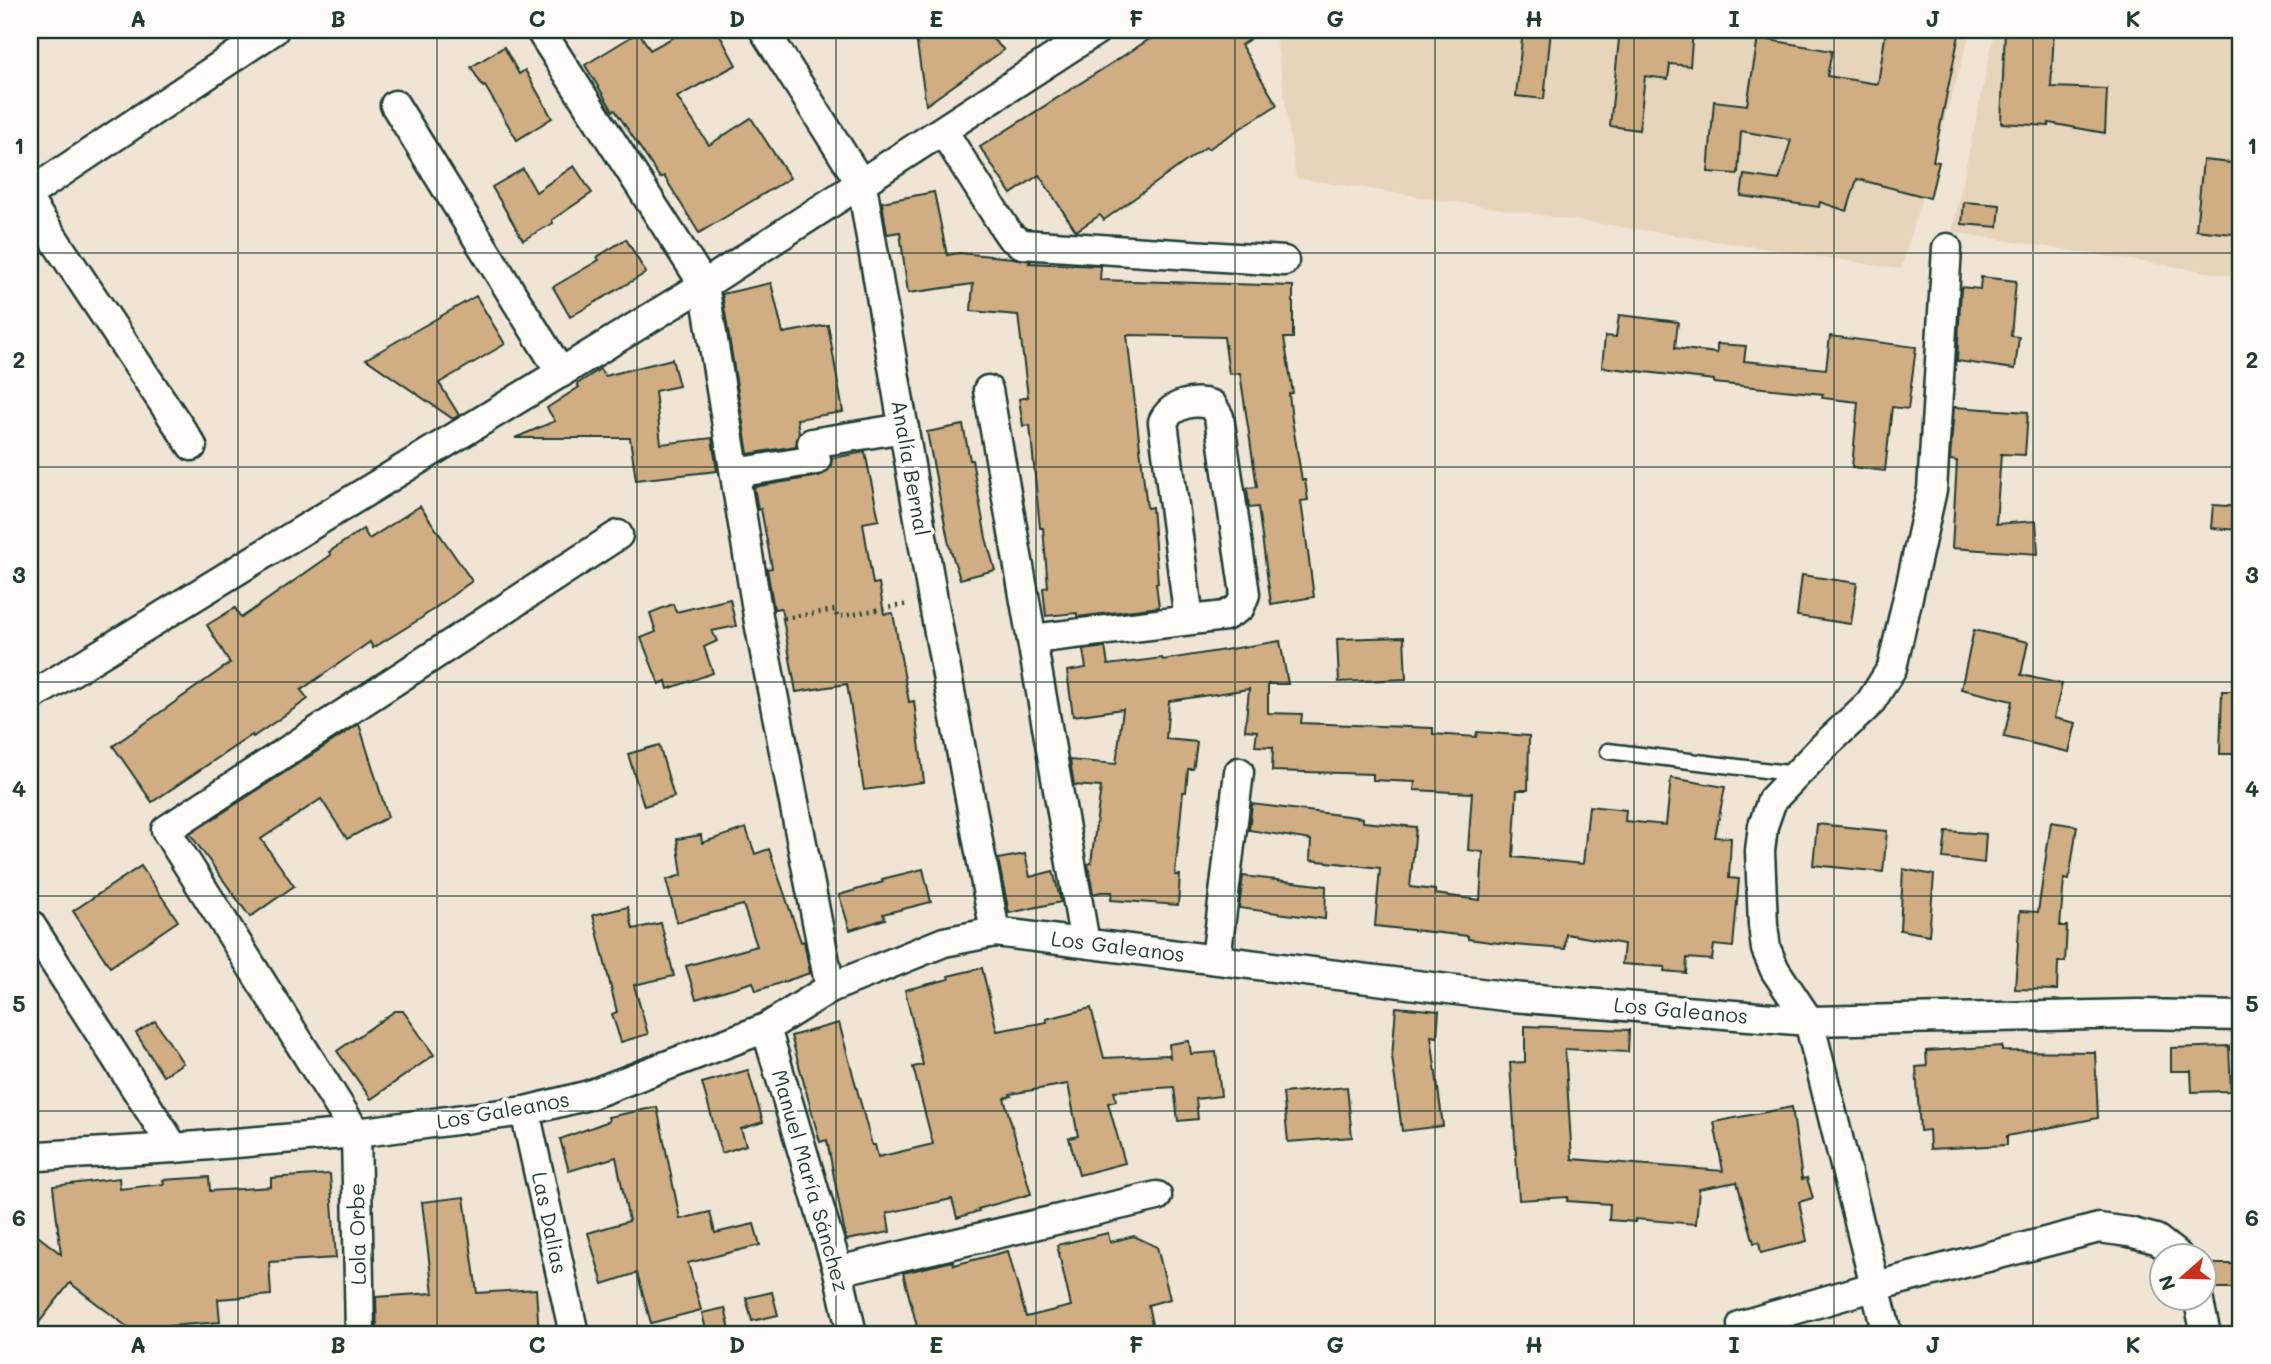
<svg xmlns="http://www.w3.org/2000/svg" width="2271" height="1364" font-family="Mali,sans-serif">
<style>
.built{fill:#e6d4bb}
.building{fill:#d0ad82;stroke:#1f3d34;stroke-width:2}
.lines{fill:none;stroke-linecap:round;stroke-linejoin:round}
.service-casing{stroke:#1f3d34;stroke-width:19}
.minor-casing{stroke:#1f3d34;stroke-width:33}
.path{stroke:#1f3d34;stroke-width:4.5;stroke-dasharray:2 5;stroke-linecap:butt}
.service{stroke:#fdfcf7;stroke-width:14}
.minor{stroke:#fdfcf7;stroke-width:28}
.grid{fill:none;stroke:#1f3d34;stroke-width:2;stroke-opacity:0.55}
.labels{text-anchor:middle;stroke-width:7;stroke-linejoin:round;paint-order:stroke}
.street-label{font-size:21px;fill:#1f3d34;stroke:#fdfcf7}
.neatline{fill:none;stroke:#1f3d34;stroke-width:2.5}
.grid-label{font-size:23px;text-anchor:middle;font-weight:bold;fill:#1f3d34}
</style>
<rect width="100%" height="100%" fill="#f0e4d4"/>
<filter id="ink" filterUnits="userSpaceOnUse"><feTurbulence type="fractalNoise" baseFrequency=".0143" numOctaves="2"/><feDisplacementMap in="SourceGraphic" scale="14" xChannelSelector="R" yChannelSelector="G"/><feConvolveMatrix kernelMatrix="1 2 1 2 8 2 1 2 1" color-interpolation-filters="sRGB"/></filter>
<g filter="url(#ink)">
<!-- built -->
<g class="built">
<polygon points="1275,30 1971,30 1901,269 1296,178"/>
<polygon points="1995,30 2241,30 2241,277 1952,232"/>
</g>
<!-- building -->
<g class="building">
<polygon points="687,30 717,30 736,65 677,97 709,145 751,118 790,178 699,233 664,176 660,178 615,110 613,111 585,65 639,32 650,50"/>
<polygon points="915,30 983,30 1004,50 926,105"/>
<polygon points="1164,30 1263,30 1241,45 1277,105 1208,149 1206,147 1104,220 1100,215 1076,231 1039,175 1011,194 980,147"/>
<polygon points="1523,30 1551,30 1544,99 1516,96"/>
<polygon points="1620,30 1693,30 1690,66 1670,64 1668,79 1645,76 1639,130 1610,126"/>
<polygon points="1886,30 1960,30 1933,161 1939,162 1930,198 1857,179 1847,211 1820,202 1819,207 1741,196 1744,175 1779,180 1791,140 1741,131 1738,174 1708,172 1714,101 1747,105 1758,38 1832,51 1827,76 1878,84"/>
<polygon points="2005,30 2054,30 2051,87 2107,89 2105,133 2049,123 2049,126 2001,123"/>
<polygon points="504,47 519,74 525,70 552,118 517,140 485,86 483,87 471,67"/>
<polygon points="2203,160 2241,164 2241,235 2196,230"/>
<polygon points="574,166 592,193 552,220 553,223 523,240 492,187 523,169 536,192"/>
<polygon points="934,192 947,255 959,253 1013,258 1031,261 1029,263 1101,266 1100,280 1293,286 1293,338 1284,338 1293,393 1289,394 1292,420 1302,480 1305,480 1308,500 1301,501 1314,597 1271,604 1258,507 1249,508 1247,488 1257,487 1240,373 1229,374 1224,337 1127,335 1147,508 1152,507 1158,583 1156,583 1159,607 1077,617 1077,613 1046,616 1043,588 1048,587 1043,528 1040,528 1030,425 1023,426 1019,399 1028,397 1018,315 971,311 973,284 908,293 900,232 887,234 882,202"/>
<polygon points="1964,202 2000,205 1998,227 1962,224"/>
<polygon points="626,239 646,273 570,317 553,287 599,260 597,257"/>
<polygon points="1981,277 2016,281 2011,336 2019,337 2015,369 1957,361 1961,287 1980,289"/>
<polygon points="771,283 783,333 828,325 843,412 797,419 799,433 796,446 748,454 722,294"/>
<polygon points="476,296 505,344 439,383 459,415 453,419 366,359"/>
<polygon points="1619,315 1678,322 1675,348 1717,353 1717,344 1746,346 1744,361 1826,369 1830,336 1916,347 1908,409 1892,407 1885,471 1852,467 1858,402 1822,398 1823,394 1714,383 1714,380 1602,367 1605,336 1616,337"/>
<polygon points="672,359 679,386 655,391 661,444 712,438 717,471 636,480 630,438 515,438 555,421 547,408 579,387 577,384 600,369 605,376"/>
<polygon points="1954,407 2028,412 2025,455 2001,454 1996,524 2036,521 2038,554 1952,548 1957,461 1950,460"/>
<polygon points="963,425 970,460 972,460 986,538 995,570 960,579 949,545 927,432"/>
<polygon points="865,452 879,520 863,523 873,584 879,583 884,614 893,613 909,702 914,701 924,782 864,790 847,684 796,692 781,608 774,609 767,569 772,568 761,509 758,510 754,487 819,476 827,472 831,466 832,458"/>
<polygon points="2213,505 2241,507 2241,530 2211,528"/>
<polygon points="420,506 472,581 420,619 373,648 370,642 301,690 308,699 253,737 252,735 152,802 113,746 230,663 207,625 235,608 241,618 331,555 329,552 363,529 369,539"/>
<polygon points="1802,575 1857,583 1851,624 1797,616"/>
<polygon points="730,599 736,626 712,631 717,641 704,647 713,673 668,689 666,681 659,684 641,638 656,632 650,613 673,604 676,612"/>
<polygon points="1974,630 2028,642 2021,675 2062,684 2054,718 2076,723 2069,752 2004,737 2012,701 1961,689"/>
<polygon points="1404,637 1406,679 1339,682 1337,639"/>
<polygon points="1280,641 1288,684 1268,684 1268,713 1302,714 1301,723 1433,728 1433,734 1476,737 1477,732 1529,736 1528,790 1517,790 1513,857 1583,864 1589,806 1626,810 1625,821 1666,825 1671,778 1725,787 1715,837 1731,838 1729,878 1739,879 1733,947 1714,945 1712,960 1687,958 1686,973 1664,971 1665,967 1622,964 1624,944 1566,934 1565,949 1514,945 1468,939 1468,936 1375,926 1380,868 1310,860 1311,840 1249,830 1252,804 1363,818 1363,822 1416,827 1410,887 1435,890 1435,894 1480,900 1483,852 1468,850 1472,793 1414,790 1415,782 1373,780 1373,774 1272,771 1273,747 1255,746 1257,731 1245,730 1249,689 1169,701 1166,739 1197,742 1194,765 1193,769 1188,769 1186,792 1183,792 1175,875 1180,875 1178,905 1111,900 1112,892 1101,892 1093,894 1088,864 1091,863 1101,787 1074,785 1070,760 1116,764 1123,709 1073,716 1067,671 1086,668 1083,650 1105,647 1108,665 1162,658 1163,660"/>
<polygon points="2222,691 2241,691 2241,754 2220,754"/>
<polygon points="359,724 388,817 347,839 321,799 261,839 294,886 250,917 190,834"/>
<polygon points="659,745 674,797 644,806 628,754"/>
<polygon points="2051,822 2077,826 2069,880 2064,879 2060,926 2067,926 2065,962 2058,962 2057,990 2015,989 2020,911 2038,912"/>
<polygon points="1817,824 1887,831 1883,872 1813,865"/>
<polygon points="746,828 755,854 769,849 801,942 804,941 810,973 756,991 753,982 696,999 686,966 757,946 743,905 677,922 666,880 682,875 677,839 701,835 702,843"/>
<polygon points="1946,831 1986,834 1984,863 1943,858"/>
<polygon points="1025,854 1030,877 1053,871 1061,902 1009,913 998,859"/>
<polygon points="141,866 178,921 110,967 73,911"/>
<polygon points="923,869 931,902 883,914 885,919 850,930 839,895 883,882 882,879"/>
<polygon points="1903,869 1934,875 1929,935 1900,930"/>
<polygon points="1243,876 1326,886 1325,919 1239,908"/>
<polygon points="628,907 633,929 661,923 674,976 634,985 648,1034 621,1042 612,1014 617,1012 593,915"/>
<polygon points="982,968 997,1031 1047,1022 1046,1019 1091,1008 1104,1058 1168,1055 1170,1057 1169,1044 1189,1041 1191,1054 1216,1052 1221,1096 1196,1099 1198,1119 1178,1121 1174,1087 1114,1091 1116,1101 1108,1103 1125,1163 1079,1175 1069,1138 1078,1136 1068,1084 1010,1094 1011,1096 1004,1098 1031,1194 978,1209 979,1211 957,1218 952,1199 887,1213 890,1232 846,1240 827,1140 820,1142 791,1036 839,1023 872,1145 875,1145 878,1157 933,1144 913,1067 923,1065 905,990 949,979 948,976"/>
<polygon points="1396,1007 1439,1011 1437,1037 1431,1036 1443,1126 1402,1131 1392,1057"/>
<polygon points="395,1011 403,1011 434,1055 371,1099 337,1051"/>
<polygon points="155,1021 183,1063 163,1076 136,1033"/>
<polygon points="1525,1026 1629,1030 1628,1052 1565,1049 1572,1159 1723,1171 1714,1122 1792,1107 1802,1179 1807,1178 1813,1198 1799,1202 1807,1241 1761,1253 1759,1242 1754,1243 1737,1182 1699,1189 1696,1224 1635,1219 1635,1222 1609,1220 1610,1204 1567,1201 1568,1197 1519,1200 1510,1063 1525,1062"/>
<polygon points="2002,1046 2002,1051 2095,1052 2098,1118 2007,1136 2007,1145 1930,1149 1929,1130 1920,1131 1916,1067 1927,1066 1926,1051"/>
<polygon points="2229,1046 2231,1091 2192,1092 2191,1071 2171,1071 2171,1048"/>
<polygon points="748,1070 763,1122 741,1129 746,1145 722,1153 702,1083"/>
<polygon points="1347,1087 1352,1137 1288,1142 1283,1093"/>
<polygon points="657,1107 680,1219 710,1212 715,1233 754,1224 760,1245 688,1263 701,1310 651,1323 637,1273 603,1284 588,1233 629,1221 616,1157 569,1171 560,1139 609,1121 608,1117"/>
<polygon points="330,1174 336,1258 269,1262 271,1295 218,1299 220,1322 130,1329 70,1283 30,1334 30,1230 61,1254 53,1186 119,1178 120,1189 164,1184 163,1180 209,1177 210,1191 271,1187 271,1178"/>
<polygon points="464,1197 477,1293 536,1289 539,1334 377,1334 376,1297 433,1293 422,1202"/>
<polygon points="1108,1233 1110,1242 1134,1236 1157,1247 1170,1299 1148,1305 1154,1334 990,1334 988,1327 958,1334 919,1334 903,1273 953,1261 954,1265 1008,1251 1026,1317 1071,1306 1057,1245"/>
<polygon points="2210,1264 2241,1264 2241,1288 2211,1288"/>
<polygon points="772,1292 778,1315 752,1321 746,1298"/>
<polygon points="725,1308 731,1334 707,1334 702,1313"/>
</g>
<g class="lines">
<!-- service casing -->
<g class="service-casing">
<polyline id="service" points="1608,751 1796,774"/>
</g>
<!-- minor casing -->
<g class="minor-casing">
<g id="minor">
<polyline points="540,30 704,285 759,622 830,988"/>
<polyline points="764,30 862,185 933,600 995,932"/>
<polyline points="395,105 561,373"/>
<polyline points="943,131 1004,227 1011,237 1022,244 1284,261"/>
<polyline points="30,193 274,30"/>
<polyline points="30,203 192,446"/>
<polyline points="988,390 1085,943"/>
<polyline points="735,473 816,460 812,443 904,428"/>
<path d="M1032,639L1225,616L1240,607L1245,594L1219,417L1212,405C1194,399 1171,404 1163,422L1189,620"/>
<polyline points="30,697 704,285 1097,30"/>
<polyline points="30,924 174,1148"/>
<polyline points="1216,959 1239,772"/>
<polyline points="766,1028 838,1271 852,1334"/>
<polyline points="525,1111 574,1334"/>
<polyline points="30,1159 39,1156 174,1148 356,1133 525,1111 589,1095 766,1028 830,988 944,942 995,932 1512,997 1809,1021 2138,1014 2241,1016"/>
<polyline points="838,1271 1157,1196"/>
<polyline points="2198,1298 2206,1334"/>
<polyline points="1742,1325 1876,1286 2099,1228 2129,1232 2156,1239 2178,1256"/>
<polyline points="360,1334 356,1133 166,830 618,535"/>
<polyline points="1887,1334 1809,1021 1775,970 1766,949 1763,925 1760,851 1763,826 1772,800 1820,750 1870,703 1892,668 1932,490 1947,248"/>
</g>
</g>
<!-- path -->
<polyline class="path" points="784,618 835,610 837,617 909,604"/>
<!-- service -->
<use href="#service" class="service"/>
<!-- minor -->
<use href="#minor" class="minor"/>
</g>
</g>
<!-- grid -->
<path class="grid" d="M238,30V1334M437,30V1334M637,30V1334M836,30V1334M1036,30V1334M1235,30V1334M1435,30V1334M1634,30V1334M1834,30V1334M2033,30V1334M30,253H2241M30,467H2241M30,682H2241M30,896H2241M30,1111H2241"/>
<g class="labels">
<!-- street labels -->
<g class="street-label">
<text transform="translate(910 468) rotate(80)" y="7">Analía Bernal</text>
<text transform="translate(1118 947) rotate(7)" y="7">Los Galeanos</text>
<text transform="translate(1681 1011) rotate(5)" y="7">Los Galeanos</text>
<text transform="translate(503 1111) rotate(-10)" y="7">Los Galeanos</text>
<text transform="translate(810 1181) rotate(74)" y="7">Manuel María Sánchez</text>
<text transform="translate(549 1223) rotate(78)" y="7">Las Dalias</text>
<text transform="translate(358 1234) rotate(-91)" y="7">Lola Orbe</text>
</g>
</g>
<!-- margin -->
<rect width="2271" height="1364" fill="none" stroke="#fdfcf7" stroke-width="77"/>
<!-- north arrow -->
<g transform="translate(2183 1277) rotate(250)"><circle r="33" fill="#fdfcf7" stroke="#a4b0a9" stroke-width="2"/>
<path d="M0-5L12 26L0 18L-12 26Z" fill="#c8321e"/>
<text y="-10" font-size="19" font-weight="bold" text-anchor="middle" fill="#1f3d34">N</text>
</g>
<rect x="38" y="38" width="2194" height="1288" class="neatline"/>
<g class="grid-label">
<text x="138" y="27">A</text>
<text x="338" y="27">B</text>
<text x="537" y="27">C</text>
<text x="737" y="27">D</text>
<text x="936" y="27">E</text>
<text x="1136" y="27">F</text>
<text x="1335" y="27">G</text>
<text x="1534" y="27">H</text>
<text x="1734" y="27">I</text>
<text x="1933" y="27">J</text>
<text x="2133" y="27">K</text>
<text x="19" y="154">1</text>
<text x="2252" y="154">1</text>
<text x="19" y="368">2</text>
<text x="2252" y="368">2</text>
<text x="19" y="583">3</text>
<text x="2252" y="583">3</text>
<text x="19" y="797">4</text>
<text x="2252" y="797">4</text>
<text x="19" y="1012">5</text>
<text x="2252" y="1012">5</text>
<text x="19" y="1226">6</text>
<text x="2252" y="1226">6</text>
<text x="138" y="1353">A</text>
<text x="338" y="1353">B</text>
<text x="537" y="1353">C</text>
<text x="737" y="1353">D</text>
<text x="936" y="1353">E</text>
<text x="1136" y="1353">F</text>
<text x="1335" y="1353">G</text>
<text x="1534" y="1353">H</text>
<text x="1734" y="1353">I</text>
<text x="1933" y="1353">J</text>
<text x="2133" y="1353">K</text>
</g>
</svg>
